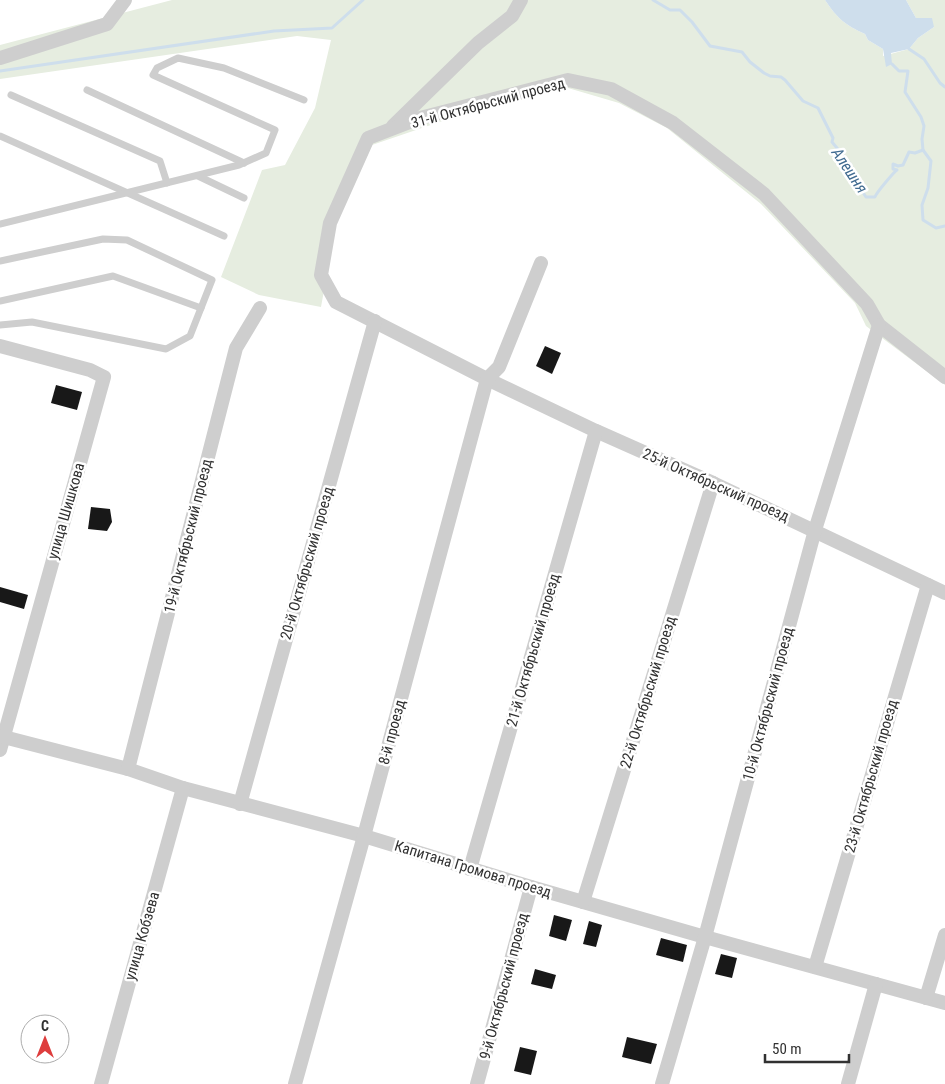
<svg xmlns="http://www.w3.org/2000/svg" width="945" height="1084" font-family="'Roboto Condensed',sans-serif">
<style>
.green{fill:#e6ede0}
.water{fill:#cedeec}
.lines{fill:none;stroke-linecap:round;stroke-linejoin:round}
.stream{stroke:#cedeec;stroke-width:3}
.building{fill:#181818}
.service{stroke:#cecece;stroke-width:7}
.minor{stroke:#cecece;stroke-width:14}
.labels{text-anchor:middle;stroke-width:5;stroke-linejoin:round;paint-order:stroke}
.street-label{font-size:15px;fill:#313131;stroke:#fff}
.water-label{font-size:16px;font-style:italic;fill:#426c91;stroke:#fff}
</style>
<rect width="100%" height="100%" fill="#fff"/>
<!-- green -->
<path class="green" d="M172,0H825C837,18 845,25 865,34L868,40L883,49V56L909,49L918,38L934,27L916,18L906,0H945V385L866,326L855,303L761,204L667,128L619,103L568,88L460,115L372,145L336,225L321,307L259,295L221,277L262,170L285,165L315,108L331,40L297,36L0,79V45Z"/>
<!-- water -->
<path class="water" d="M825,0H906L916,18H932L934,27L918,38L909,49L891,53L892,64L886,67L883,49L868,40L865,34C845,25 837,18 825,0Z"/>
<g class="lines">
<!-- stream -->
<g class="stream">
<path d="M653,0L670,10H680L692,22L710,46L742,52L750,62L764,73L770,76L781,77L785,80L803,101L818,108L833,138L832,142L851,165L856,182L866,197H875C876,193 894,172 897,170L893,169V164L898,166L903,165L909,152L915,153L923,150L931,161L928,188L922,205L923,220L936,228L945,226"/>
<polyline points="909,49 924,59 940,83 945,87"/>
<polyline points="892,64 899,71 908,71 905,92 921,117 924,126 922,139 923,150"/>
<polyline points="0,71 274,31 332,28 363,0"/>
</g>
</g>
<!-- building -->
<g class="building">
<polygon points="545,346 561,353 552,374 536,366"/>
<polygon points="56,385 82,392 77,410 51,403"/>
<polygon points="91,507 110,509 112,522 107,531 88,529"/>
<polygon points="0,587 28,595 24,609 0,602"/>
<polygon points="554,915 572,920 566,941 549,936"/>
<polygon points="589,921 602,925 596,947 583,944"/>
<polygon points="661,938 687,945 683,962 656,955"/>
<polygon points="721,954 737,958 732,978 715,974"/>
<polygon points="535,969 556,975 552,989 531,984"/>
<polygon points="627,1037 657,1044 651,1064 622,1057"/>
<polygon points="520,1047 537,1051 531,1075 514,1071"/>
</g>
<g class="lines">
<!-- service -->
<g class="service">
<polyline points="87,90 244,163"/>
<polyline points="11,95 160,161 167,183"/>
<polyline points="0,136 224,236"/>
<polyline points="198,176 244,198"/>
<polyline points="0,224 239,165 266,153 275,130 153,75 157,68 178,58 224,68 304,100"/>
<polyline points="0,261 103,239 127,240 212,280 190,336 166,349 32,322 0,325"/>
<polyline points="0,301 113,276 201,308"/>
</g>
<!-- minor -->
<g class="minor">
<polyline points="0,58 107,24 125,0"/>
<polyline points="393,126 478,43 512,16 521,0"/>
<polyline points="0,346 90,370 104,377 0,750"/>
<polyline points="945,377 879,325 867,304 764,194 673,123 611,89 568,80 420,118 368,138 330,223 321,275 336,302 487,379 596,431 713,483 945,593"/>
<polyline points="0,736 128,769 183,788 364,836 531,887 705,937 945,1003"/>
<polyline points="128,769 236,348 260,308"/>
<polyline points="240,804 375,321"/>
<polyline points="470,869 596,431"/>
<polyline points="583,902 713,483"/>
<polyline points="815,967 928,585"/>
<polyline points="926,998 945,935"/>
<polyline points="101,1084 183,788"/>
<polyline points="295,1084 364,836 487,379 499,367 541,263"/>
<polyline points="477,1084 531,887"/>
<polyline points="662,1084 705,937 815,530 879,325"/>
<polyline points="848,1084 876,984"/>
</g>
</g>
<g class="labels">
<!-- street labels -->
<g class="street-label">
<text transform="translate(488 103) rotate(-15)" y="5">31-й Октябрьский проезд</text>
<text transform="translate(716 485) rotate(24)" y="5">25-й Октябрьский проезд</text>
<text transform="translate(66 511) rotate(-74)" y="5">улица Шишкова</text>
<text transform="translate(188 536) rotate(-76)" y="5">19-й Октябрьский проезд</text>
<text transform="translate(307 563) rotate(-74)" y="5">20-й Октябрьский проезд</text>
<text transform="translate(533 650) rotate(-74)" y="5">21-й Октябрьский проезд</text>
<text transform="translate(648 692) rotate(-73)" y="5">22-й Октябрьский проезд</text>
<text transform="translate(768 704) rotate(-75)" y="5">10-й Октябрьский проезд</text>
<text transform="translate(392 732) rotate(-75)" y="5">8-й проезд</text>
<text transform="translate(871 776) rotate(-74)" y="5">23-й Октябрьский проезд</text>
<text transform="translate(473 869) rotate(17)" y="5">Капитана Громова проезд</text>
<text transform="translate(142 936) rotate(-74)" y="5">улица Кобзева</text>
<text transform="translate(504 986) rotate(-75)" y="5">9-й Октябрьский проезд</text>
</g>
<!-- water labels -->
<g class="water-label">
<text transform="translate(850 170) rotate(56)" y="6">Алешня</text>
</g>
</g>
<!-- north arrow -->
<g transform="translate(45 1039)"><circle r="24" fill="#ffffff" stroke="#adadad"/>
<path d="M0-4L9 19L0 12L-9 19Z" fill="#de3d3d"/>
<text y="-8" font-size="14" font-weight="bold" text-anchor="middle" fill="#313131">С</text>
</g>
<!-- scale -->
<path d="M765 1054v8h84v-8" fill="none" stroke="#313131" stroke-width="2.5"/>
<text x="772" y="1054" font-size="15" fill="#313131" stroke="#ffffff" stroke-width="4" paint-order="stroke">50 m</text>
</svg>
